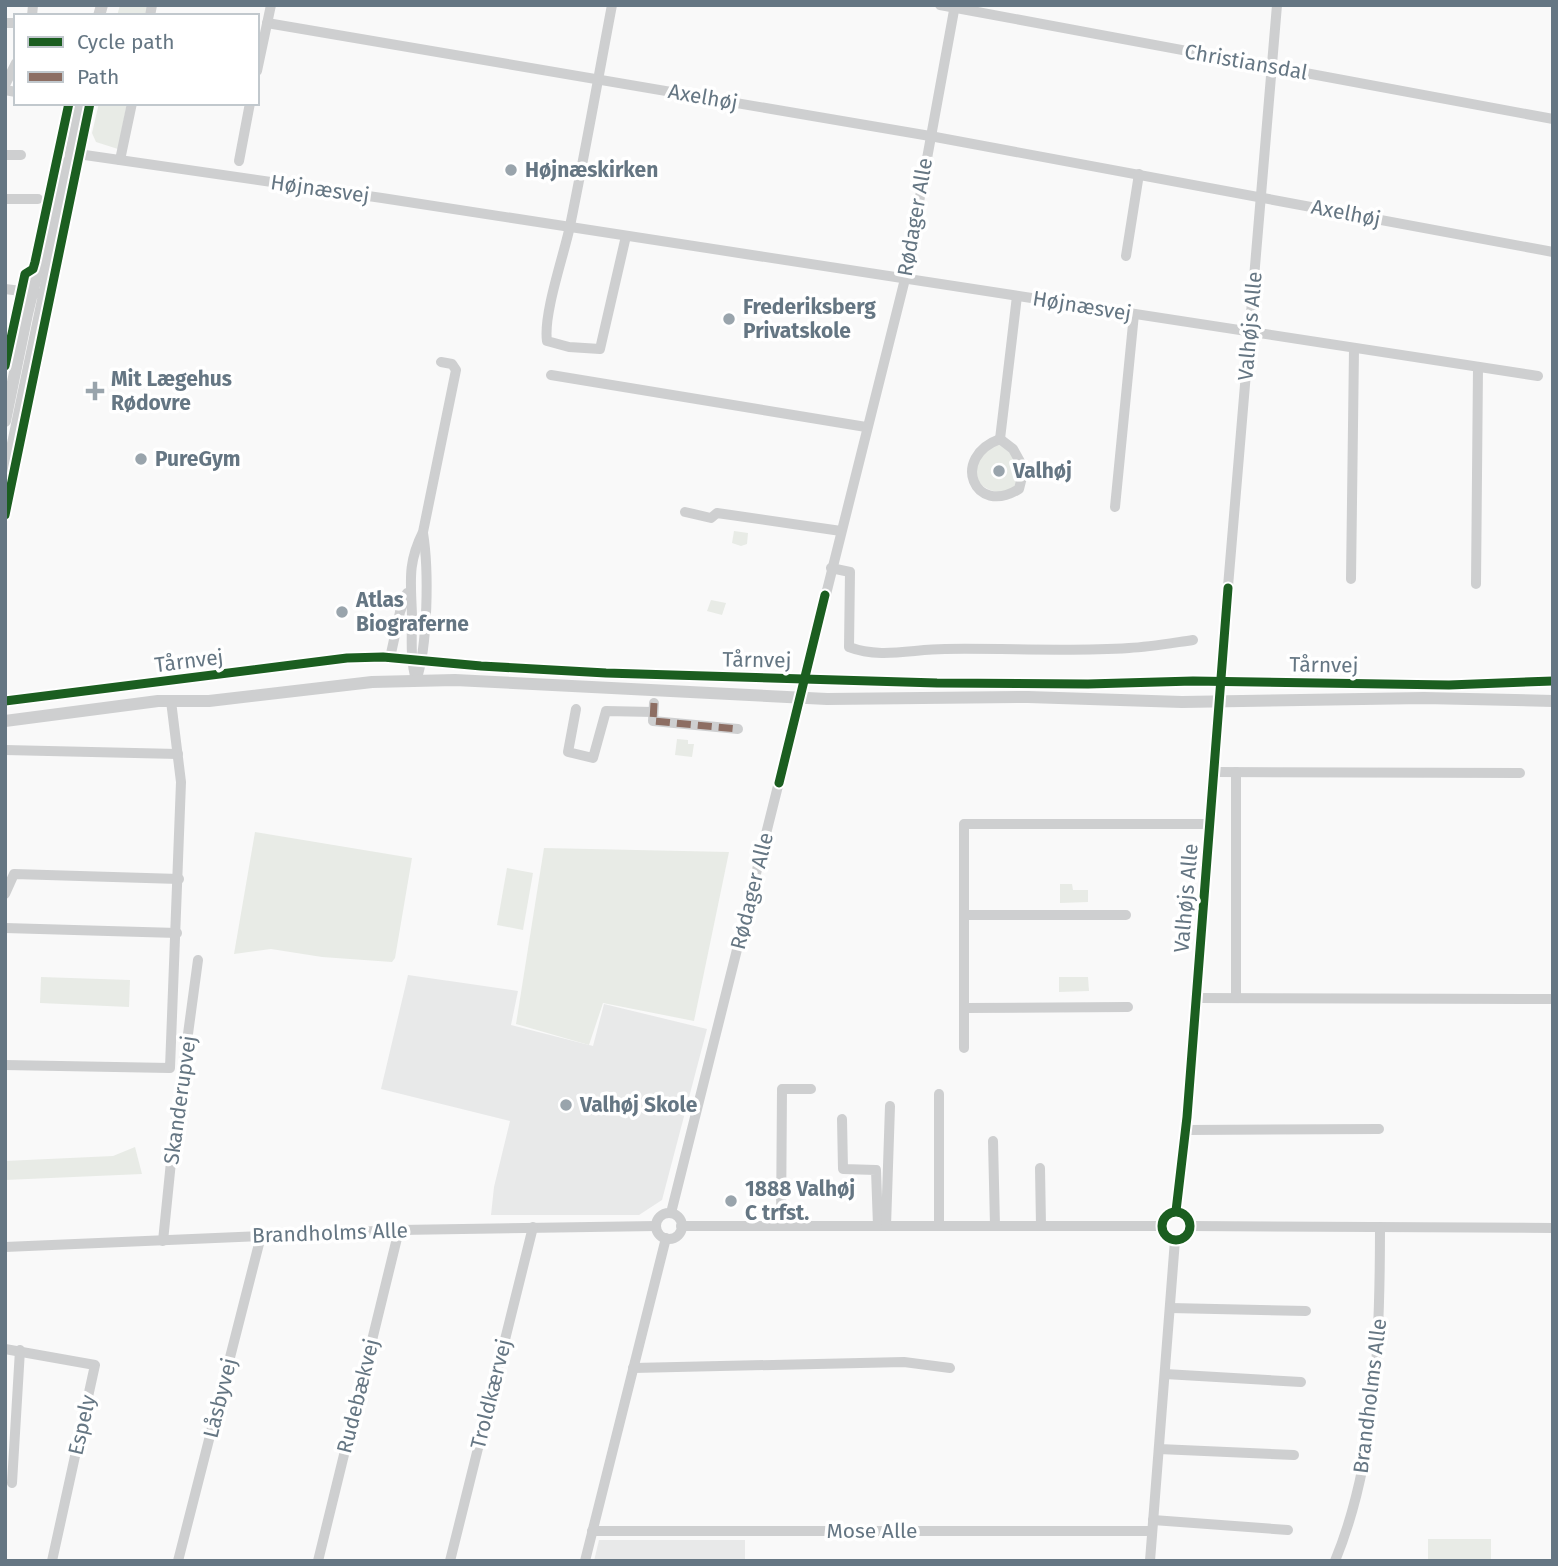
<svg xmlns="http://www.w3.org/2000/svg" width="1558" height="1566" font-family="'Fira Sans',sans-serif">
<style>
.built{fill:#e8e9e9}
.green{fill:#e8ebe6}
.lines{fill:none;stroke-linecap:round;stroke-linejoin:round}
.minor{stroke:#cecfd0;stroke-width:10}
.tertiary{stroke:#cecfd0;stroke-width:12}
.quiet{stroke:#8d6e63;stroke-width:7;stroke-dasharray:14 7;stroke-linecap:butt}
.cycleway-casing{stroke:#fff;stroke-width:13}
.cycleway{stroke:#1b5e20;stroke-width:9}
.poi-dot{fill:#99a4ac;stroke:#fff;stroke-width:2.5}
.labels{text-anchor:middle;stroke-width:7;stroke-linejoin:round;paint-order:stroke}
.street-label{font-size:21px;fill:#657683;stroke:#fff}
.poi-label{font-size:21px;font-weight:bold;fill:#657683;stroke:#fff;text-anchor:start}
</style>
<rect width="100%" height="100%" fill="#f9f9f9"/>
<!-- built -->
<g class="built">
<polygon points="408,975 518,991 511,1025 593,1046 604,1004 707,1029 662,1200 639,1215 491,1215 494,1187 510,1121 381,1089"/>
<polygon points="599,1540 745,1540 745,1561 594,1561"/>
</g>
<!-- green -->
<g class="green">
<polygon points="120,5 148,5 146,16 117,16"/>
<polygon points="99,103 127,103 118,149 96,142 92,133"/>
<path d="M998,443L1011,452L1021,470L1015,488C998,494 987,493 975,478C977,459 981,453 998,443Z"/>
<polygon points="734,531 748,533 747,544 741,546 732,543"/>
<polygon points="711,600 726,603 722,615 707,611"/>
<polygon points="677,739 688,740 688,744 694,744 692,757 675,755"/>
<polygon points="255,832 412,858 395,958 392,962 322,957 271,949 234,954"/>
<polygon points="544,848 729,852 694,1021 603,1003 589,1045 516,1024"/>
<polygon points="507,868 533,873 523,930 497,925"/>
<polygon points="1060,884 1072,884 1073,890 1088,890 1088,902 1060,903"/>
<polygon points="41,977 130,980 129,1007 40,1003"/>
<polygon points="1059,977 1088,977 1089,991 1059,992"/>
<polygon points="135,1147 142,1174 5,1180 5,1161 113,1156"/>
<rect x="1428" y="1539" width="63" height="22"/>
</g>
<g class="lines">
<!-- minor -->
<g class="minor">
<path d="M612,5C598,79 585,153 570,226C564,255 543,314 547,341L569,347L600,349L626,236"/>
<polyline points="940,5 1553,119"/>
<polyline points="32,16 33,5"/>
<polyline points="150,16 152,5"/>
<polyline points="5,23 16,23"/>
<polyline points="267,23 930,136 1553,252"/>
<polyline points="257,71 271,5"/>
<polyline points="5,85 16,63"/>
<polyline points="5,90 16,92"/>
<polyline points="71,153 382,198 1538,376"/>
<polyline points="5,155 21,155"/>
<polyline points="120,160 132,103"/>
<polyline points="239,161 250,103"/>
<polyline points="5,199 38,199"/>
<polyline points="1126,256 1139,174"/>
<polyline points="5,289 37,293"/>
<polyline points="551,375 866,427"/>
<path d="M1000,439L1013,449L1024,469L1019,489C974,517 950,457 1000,439Z"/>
<polyline points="1000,439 1017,296"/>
<polyline points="1115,507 1134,314"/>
<polyline points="685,512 711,518 717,513 841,531"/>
<path d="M831,568L850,572L849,647C880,659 913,649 945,649C1006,648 1068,652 1129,648C1150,647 1172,643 1193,640"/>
<polyline points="1351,579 1354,349"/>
<polyline points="1476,584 1478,367"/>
<polyline points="390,658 400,612 407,593"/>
<path d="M416,681C410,656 412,641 412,616C411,582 407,564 423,532L456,370L452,364L441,362"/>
<path d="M416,681C428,646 429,570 423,533"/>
<polyline points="654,703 653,721 738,729"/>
<polyline points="576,709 568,752 593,758 606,711 653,712"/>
<polyline points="5,750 178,754"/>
<polyline points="1214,772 1520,773"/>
<polyline points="5,894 14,874 179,879"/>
<polyline points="964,915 1126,915"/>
<polyline points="5,928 177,933"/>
<polyline points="1196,998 1553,999"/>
<polyline points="1236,998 1236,772"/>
<polyline points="964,1008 1128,1007"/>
<polyline points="964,1048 964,824 1210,824"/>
<polyline points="5,1065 170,1068 181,782 171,701"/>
<polyline points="939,1094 939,1226"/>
<polyline points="842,1119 843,1169 876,1170 878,1226"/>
<polyline points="1186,1130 1379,1129"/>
<polyline points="993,1141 995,1226"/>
<polyline points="1040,1168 1041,1226"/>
<polyline points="1176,1211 1187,1117 1216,729 1277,5"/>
<circle cx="1176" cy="1226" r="14"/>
<polyline points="671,1213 905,279 955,5"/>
<circle cx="669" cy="1226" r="13"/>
<polyline points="781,1225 782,1089 811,1089"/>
<polyline points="681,1226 1161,1226"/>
<polyline points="886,1226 890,1106"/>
<polyline points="1190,1226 1553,1228"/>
<polyline points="163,1241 172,1152 198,960"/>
<polyline points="5,1247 399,1230 656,1226"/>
<polyline points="1170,1308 1306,1311"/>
<polyline points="5,1349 95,1365 52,1561"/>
<polyline points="633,1368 904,1362 950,1368"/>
<polyline points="1165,1374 1301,1382"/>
<polyline points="1159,1449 1294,1455"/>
<polyline points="12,1483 20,1350"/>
<polyline points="1153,1520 1288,1530"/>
<polyline points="592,1531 1152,1531"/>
<polyline points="178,1561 261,1236"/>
<polyline points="318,1561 399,1230"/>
<polyline points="450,1561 533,1227"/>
<polyline points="585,1561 666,1238"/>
<polyline points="1150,1561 1175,1240"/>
<path d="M1335,1561C1377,1459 1380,1336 1380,1227"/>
</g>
<!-- tertiary -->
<g class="tertiary">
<polyline points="99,16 102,5"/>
<polyline points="5,421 27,314 61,174 66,163"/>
<polyline points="5,482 69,175 71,153 81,103"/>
<polyline points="5,701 347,658 383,657 481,666 606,673 937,683 1088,684 1193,681 1449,685 1553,681"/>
<polyline points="5,721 158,701 209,701 372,682 455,680 827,699 1028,697 1182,702 1424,698 1553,701"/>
</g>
<!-- quiet -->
<polyline class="quiet" points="654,703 653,721 738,729"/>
<!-- cycleway casing -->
<g class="cycleway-casing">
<g id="cycleway">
<polyline points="5,366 25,274 33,269 35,262 69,103"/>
<polyline points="5,515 90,103"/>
<polyline points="5,701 347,658 383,657 481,666 606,673 937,683 1088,684 1193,681 1449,685 1553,681"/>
<polyline points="779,783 825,595"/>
<polyline points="1176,1211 1187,1117 1228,588"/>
<circle cx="1176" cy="1226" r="14"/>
</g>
</g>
<!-- cycleway -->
<use href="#cycleway" class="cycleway"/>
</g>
<!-- markers -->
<g class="poi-dot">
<circle cx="511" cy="170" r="7"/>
<circle cx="729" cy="319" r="7"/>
<path d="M91.5 380.5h7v7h7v7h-7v7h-7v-7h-7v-7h7z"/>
<circle cx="141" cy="459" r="7"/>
<circle cx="999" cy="471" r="7"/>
<circle cx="342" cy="612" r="7"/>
<circle cx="566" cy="1105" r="7"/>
<circle cx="731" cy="1201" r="7"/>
</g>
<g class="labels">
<!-- street labels -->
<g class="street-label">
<text transform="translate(1246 62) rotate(10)" y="7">Christiansdal</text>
<text transform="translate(703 97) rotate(10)" y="7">Axelhøj</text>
<text transform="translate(320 189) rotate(8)" y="7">Højnæsvej</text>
<text transform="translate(1346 213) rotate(11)" y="7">Axelhøj</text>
<text transform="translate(915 217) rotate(-80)" y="7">Rødager Alle</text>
<text transform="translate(1082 306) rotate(9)" y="7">Højnæsvej</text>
<text transform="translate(1250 326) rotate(-85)" y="7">Valhøjs Alle</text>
<text transform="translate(757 660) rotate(1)" y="7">Tårnvej</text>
<text transform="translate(189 661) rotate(-7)" y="7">Tårnvej</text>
<text transform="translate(1324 665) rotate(1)" y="7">Tårnvej</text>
<text transform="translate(752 891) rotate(-76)" y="7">Rødager Alle</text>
<text transform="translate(1186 898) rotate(-85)" y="7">Valhøjs Alle</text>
<text transform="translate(180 1100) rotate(-82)" y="7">Skanderupvej</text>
<text transform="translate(330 1233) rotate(-2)" y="7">Brandholms Alle</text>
<text transform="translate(491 1394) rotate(-76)" y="7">Troldkærvej</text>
<text transform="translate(358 1396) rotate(-76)" y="7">Rudebækvej</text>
<text transform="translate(1370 1396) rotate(-83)" y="7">Brandholms Alle</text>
<text transform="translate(220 1398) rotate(-76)" y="7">Låsbyvej</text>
<text transform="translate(82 1425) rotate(-77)" y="7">Espely</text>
<text x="872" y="1538">Mose Alle</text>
</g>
<!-- poi labels -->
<g class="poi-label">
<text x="525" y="177">Højnæskirken</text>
<text x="743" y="314">Frederiksberg<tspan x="743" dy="24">Privatskole</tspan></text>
<text x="111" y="386">Mit Lægehus<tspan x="111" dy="24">Rødovre</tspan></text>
<text x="155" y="466">PureGym</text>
<text x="1013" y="478">Valhøj</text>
<text x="356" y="607">Atlas<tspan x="356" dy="24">Biograferne</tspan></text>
<text x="580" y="1112">Valhøj Skole</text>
<text x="745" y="1196">1888 Valhøj<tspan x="745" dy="24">C trfst.</tspan></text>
</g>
</g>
<!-- border -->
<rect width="1558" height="1566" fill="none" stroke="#657683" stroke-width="14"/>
<!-- legend -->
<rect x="14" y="14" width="245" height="91" fill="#ffffff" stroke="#c1c8cd" stroke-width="2"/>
<rect x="28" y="37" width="35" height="10" fill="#1b5e20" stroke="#c1c8cd" stroke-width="2"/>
<text x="77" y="49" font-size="21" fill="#657683">Cycle path</text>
<rect x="28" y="72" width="35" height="10" fill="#8d6e63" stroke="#c1c8cd" stroke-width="2"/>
<text x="77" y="84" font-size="21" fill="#657683">Path</text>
</svg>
